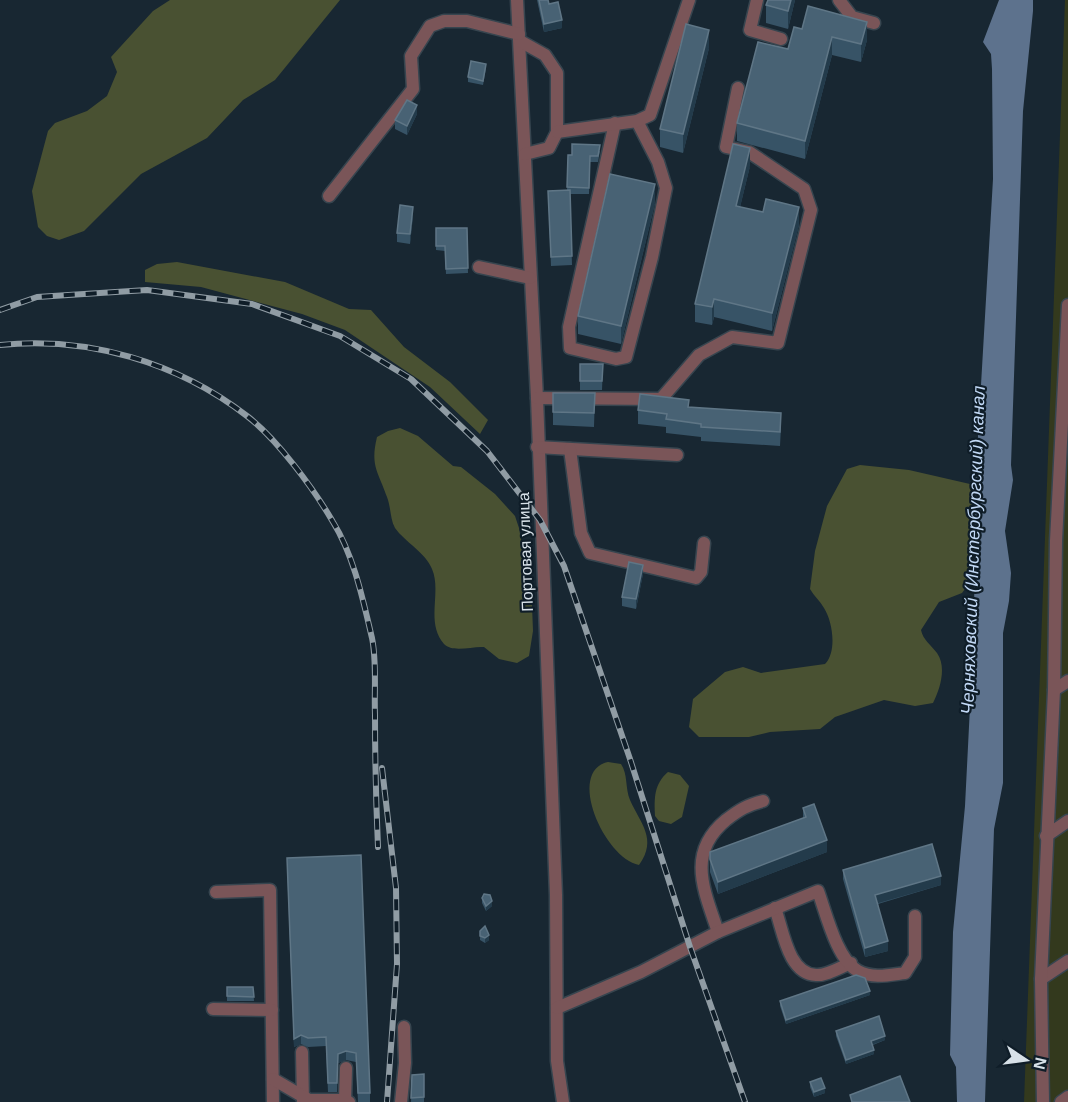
<svg xmlns="http://www.w3.org/2000/svg" width="1068" height="1102" font-family="Helvetica,sans-serif">
<style>
.green{fill:#33391d}
.forest{fill:#495132}
.water{fill:#5d728d}
.lines{fill:none;stroke-linecap:round;stroke-linejoin:round}
.minor-casing{stroke:#37454f;stroke-width:15}
.minor{stroke:#7a5558;stroke-width:12}
.rail-casing{stroke:#909ca4;stroke-width:6}
.rail{stroke:#0f1d28;stroke-width:4;stroke-dasharray:11;stroke-linecap:butt}
.wall{fill:#375366}
.shaded-wall{fill:#233b4b}
.building{fill:#486274;stroke:#5f7686;stroke-width:1.5}
.labels{text-anchor:middle;stroke-width:4.5;stroke-linejoin:round;paint-order:stroke}
.street-label{font-size:16px;fill:#d7e1e8;stroke:#0f1d28}
.water-label{font-size:18px;font-style:italic;fill:#c1d8f5;stroke:#0f1d28}
</style>
<rect width="100%" height="100%" fill="#182732"/>
<!-- green -->
<polygon class="green" points="1065,0 1068,0 1068,1102 1024,1102"/>
<!-- forest -->
<g class="forest">
<polygon points="170,0 340,0 275,80 243,100 207,138 141,174 84,231 59,240 47,236 38,227 32,191 48,131 55,123 87,111 107,96 117,72 111,57 153,11"/>
<polygon points="177,262 285,282 349,309 371,310 404,347 450,382 488,420 480,434 430,387 345,330 302,314 201,287 145,282 145,270 157,264"/>
<path d="M400,428L418,436L453,466L461,467L495,494L515,516L519,528L532,605L533,631L529,656L517,663L499,659L484,647C472,646 453,653 444,644C425,622 442,592 432,569C426,553 405,542 395,528C390,519 391,507 387,497C378,471 370,466 377,437L388,431Z"/>
<path d="M860,465L909,470L970,484L975,488L976,503L970,582L962,593L939,602L921,630C923,640 931,645 937,653C947,667 940,689 933,703L915,706L884,700L835,717L820,729L770,732L749,737H699L689,727L693,699L725,672L743,667L761,673L825,664C837,652 833,622 824,608C820,601 814,596 810,589L815,551L827,506L847,469Z"/>
<path d="M608,762L621,764C628,774 625,788 630,800C640,823 658,839 639,865C604,858 566,771 608,762Z"/>
<path d="M668,772L680,775L689,786L682,817L671,824L659,821L655,816C654,798 654,784 668,772Z"/>
</g>
<!-- water -->
<polygon class="water" points="999,0 1033,0 1033,11 1023,111 1011,465 1013,480 1005,531 1011,573 1009,601 1003,633 1003,783 994,829 985,1102 957,1102 956,1067 950,1055 953,932 965,806 974,627 975,488 993,179 992,69 991,54 983,42"/>
<g class="lines">
<!-- minor casing -->
<g class="minor-casing">
<g id="minor">
<polyline points="517,0 537,398 556,895 557,1061 563,1102"/>
<polyline points="757,0 750,30 781,39"/>
<polyline points="839,0 852,17 874,23"/>
<polyline points="520,41 545,55 557,73 557,132 549,148 525,154"/>
<polyline points="615,123 569,327 570,348 616,359 626,357 652,257 666,188 658,162 637,121"/>
<polyline points="557,132 637,121 650,115 689,0"/>
<polyline points="329,196 413,89 411,56 430,26 444,21 467,21 519,34"/>
<polyline points="479,267 530,278"/>
<polyline points="537,398 661,399 699,355 732,337 778,343 811,210 804,189 749,152 726,147 738,88"/>
<polyline points="537,447 677,455"/>
<polyline points="570,449 581,533 590,553 696,578 701,572 704,543"/>
<polyline points="1054,690 1068,681"/>
<polyline points="1046,836 1068,821"/>
<polyline points="216,892 270,890 273,1102"/>
<path d="M775,908C783,930 788,974 816,975C826,976 841,967 851,963"/>
<path d="M718,932C704,890 686,853 726,820C739,810 747,805 763,801"/>
<polyline points="1041,979 1068,961"/>
<path d="M557,1008L641,972L718,932L818,891C826,913 837,960 858,971C873,979 889,975 905,973L915,957V916"/>
<polyline points="213,1009 272,1010"/>
<polyline points="302,1052 303,1101"/>
<polyline points="273,1079 309,1100 345,1100 349,1102"/>
<polyline points="345,1100 346,1068"/>
<polyline points="401,1102 405,1063 404,1027"/>
<polyline points="1043,1102 1041,979 1054,690 1056,541 1068,305"/>
<polyline points="1061,1102 1068,1097"/>
</g>
</g>
<!-- minor -->
<use href="#minor" class="minor"/>
<!-- rail casing -->
<g class="rail-casing">
<g id="rail">
<polyline points="0,310 37,297 147,290 252,304 340,336 411,379 487,451 540,520 564,566 630,759 690,947 745,1102"/>
<path d="M0,345C88,336 177,362 247,416C277,439 314,489 333,522C354,556 363,600 372,638C377,662 374,691 375,715C375,759 376,803 378,847"/>
<polyline points="382,768 396,888 397,964 387,1102"/>
</g>
</g>
<!-- rail -->
<use href="#rail" class="rail"/>
</g>
<!-- wall -->
<g class="wall">
<polygon points="537,0 548,0 549,4 562,28 544,32"/>
<polygon points="795,0 788,29 766,23 766,5"/>
<polygon points="802,29 867,40 861,62 832,55 805,159 737,141 737,123 788,49"/>
<polygon points="709,48 683,153 660,147 660,129"/>
<polygon points="486,68 483,85 468,82 468,77"/>
<polygon points="417,114 407,135 395,129 395,120"/>
<polygon points="600,151 598,162 590,162 589,194 570,194 572,265 551,266 548,191 567,190 568,155"/>
<polygon points="750,166 740,207 799,225 772,331 714,317 712,325 695,322 695,304"/>
<polygon points="655,203 621,344 578,334 578,316"/>
<polygon points="413,216 410,244 397,242 397,233"/>
<polygon points="436,228 467,228 468,273 446,274 445,251 436,250"/>
<polygon points="580,364 603,364 602,390 580,390"/>
<polygon points="553,393 595,393 594,427 553,425"/>
<polygon points="689,407 781,427 780,446 701,441 701,437 666,433 666,427 638,424 638,410"/>
<polygon points="643,574 636,609 622,606 622,597"/>
<polygon points="803,808 827,852 718,894 710,872 710,852 803,818"/>
<polygon points="287,867 370,1093 370,1102 358,1102 356,1062 346,1060 338,1063 337,1092 328,1092 326,1046 308,1047 301,1044 294,1047"/>
<polygon points="843,870 941,885 878,904 888,951 865,957 843,879"/>
<polygon points="482,898 492,906 486,911 482,903"/>
<polygon points="480,931 489,940 485,943 480,940"/>
<polygon points="227,987 253,987 254,1001 227,1001"/>
<polygon points="870,995 786,1024 780,1006 780,1001"/>
<polygon points="836,1031 885,1040 873,1045 874,1054 846,1064 836,1036"/>
<polygon points="424,1074 424,1102 411,1102 412,1075"/>
<polygon points="810,1082 825,1093 814,1097 810,1087"/>
</g>
<!-- shaded-wall -->
<g class="shaded-wall">
<polygon points="791,0 795,0 788,29 788,11"/>
<polygon points="562,20 562,28 544,32 544,24"/>
<polygon points="867,22 867,40 861,62 861,44"/>
<polygon points="709,30 709,48 683,153 683,134"/>
<polygon points="832,37 832,55 805,159 805,141"/>
<polygon points="417,105 417,114 407,135 407,126"/>
<polygon points="750,148 750,166 736,224 736,206"/>
<polygon points="655,184 655,203 621,344 621,326"/>
<polygon points="413,207 413,216 410,244 410,234"/>
<polygon points="799,207 799,225 772,331 772,313"/>
<polygon points="714,299 714,317 712,325 712,307"/>
<polygon points="643,565 643,574 636,609 636,599"/>
<polygon points="827,840 827,852 718,894 718,882"/>
<polygon points="941,876 941,885 875,904 875,895"/>
<polygon points="492,901 492,906 486,911 486,906"/>
<polygon points="489,935 489,940 485,943 485,938"/>
<polygon points="888,941 888,951 865,957 865,948"/>
<polygon points="870,991 870,995 786,1024 786,1020"/>
<polygon points="301,1035 301,1044 294,1047 294,1039"/>
<polygon points="885,1036 885,1040 871,1045 871,1041"/>
<polygon points="874,1050 874,1054 846,1064 846,1060"/>
<polygon points="346,1051 346,1060 338,1063 337,1092 338,1054"/>
<polygon points="825,1088 825,1093 814,1097 814,1092"/>
</g>
<!-- building -->
<g class="building">
<polygon points="539,0 548,0 549,4 558,2 562,20 544,24"/>
<polygon points="768,0 791,0 788,11 766,5"/>
<polygon points="808,6 867,22 861,44 832,37 805,141 737,123 758,42 788,49 794,27 802,29"/>
<polygon points="686,24 709,30 683,134 660,129"/>
<polygon points="471,61 486,64 483,81 468,77"/>
<polygon points="407,100 417,105 407,126 395,120"/>
<polygon points="572,144 600,145 598,156 590,156 589,188 567,187 568,155 572,155"/>
<polygon points="733,144 750,148 736,206 763,212 766,199 799,207 772,313 714,299 712,307 695,304"/>
<polygon points="610,174 655,184 621,326 578,316"/>
<polygon points="570,190 572,256 551,257 548,191"/>
<polygon points="400,205 413,207 410,234 397,233"/>
<polygon points="436,228 467,228 468,268 446,269 445,246 436,246"/>
<polygon points="580,364 603,364 602,381 580,381"/>
<polygon points="553,393 595,393 594,413 553,412"/>
<polygon points="640,394 689,400 688,407 781,413 780,432 701,427 701,424 666,419 667,414 638,410"/>
<polygon points="629,562 643,565 636,599 622,597"/>
<polygon points="814,804 827,840 718,882 710,859 710,852 806,817 803,808"/>
<polygon points="932,844 941,876 875,895 888,941 865,948 843,870"/>
<polygon points="361,855 370,1093 358,1093 356,1053 346,1051 338,1054 337,1083 328,1083 326,1037 308,1038 301,1035 294,1039 287,858"/>
<polygon points="484,894 490,895 492,901 486,906 482,898"/>
<polygon points="485,926 489,935 485,938 480,936 480,931"/>
<polygon points="856,975 865,978 870,991 786,1020 780,1001"/>
<polygon points="227,987 253,987 254,997 227,996"/>
<polygon points="879,1016 885,1036 871,1041 874,1050 846,1060 836,1031"/>
<polygon points="424,1074 424,1097 411,1098 412,1075"/>
<polygon points="900,1076 910,1102 852,1102 850,1095"/>
<polygon points="821,1078 825,1088 814,1092 810,1082"/>
</g>
<g class="labels">
<!-- street labels -->
<g class="street-label">
<text transform="translate(525 552) rotate(-92)" y="6">Портовая улица</text>
</g>
<!-- water labels -->
<g class="water-label">
<text transform="translate(973 550) rotate(-88)" y="6">Черняховский (Инстербургский) канал</text>
</g>
</g>
<!-- north arrow -->
<g transform="translate(1026 1060) rotate(103)" stroke="#0f1d28" stroke-width="4.5" paint-order="stroke">
<path d="M0-4.5L10 22L0 15L-10 22Z" fill="#d7e1e8"/>
<text y="-9" font-size="16" font-weight="bold" text-anchor="middle" fill="#d7e1e8">N</text>
</g>
</svg>
